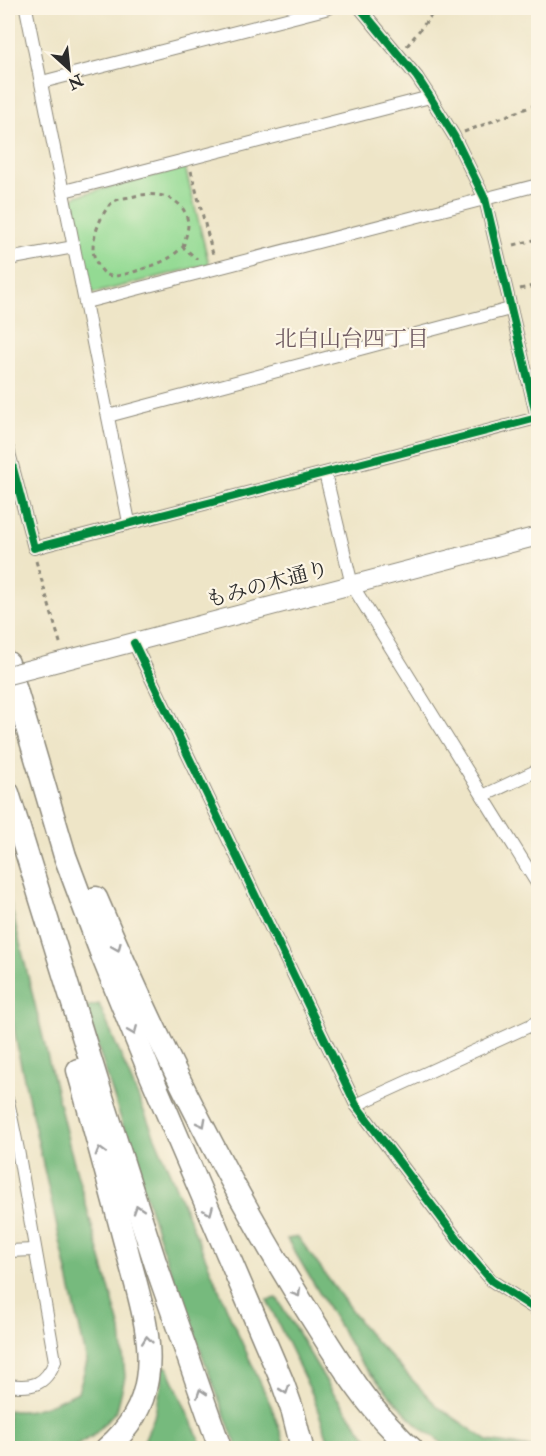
<svg xmlns="http://www.w3.org/2000/svg" width="546" height="1456" font-family="'IM FELL Double Pica','Noto Serif JP',serif">
<style>
.green{fill:#93da93;stroke:#5f825f;stroke-width:1.5}
.forest{fill:#76ba7d;stroke:#507254;stroke-width:1.5}
.lines{fill:none;stroke-linecap:round;stroke-linejoin:round}
.street-casing{stroke:#8c8879;stroke-width:14}
.secondary-casing{stroke:#8c8879;stroke-width:20}
.highway-casing{stroke:#8c8879;stroke-width:25}
.path{stroke:#8c8879;stroke-width:3;stroke-dasharray:4.5 4.5;stroke-linecap:butt}
.street{stroke:#fff;stroke-width:12}
.secondary{stroke:#fff;stroke-width:18}
.highway{stroke:#fff;stroke-width:22}
.secondary-bridge-casing{stroke:#8c8879;stroke-width:20;stroke-linecap:butt}
.secondary-bridge{stroke:#fff;stroke-width:18}
.cycleway-casing{stroke:#fcf5e5;stroke-width:11}
.cycleway{stroke:#00873e;stroke-width:8}
.oneway{stroke:#a0a0a0}
.labels{text-anchor:middle;stroke-width:4.5;stroke-linejoin:round;paint-order:stroke}
.street-label{font-size:21px;fill:#2b2b2b;stroke:#fcf5e5}
.neighbourhood-label{font-size:22px;fill:#6d5960;stroke:#fcf5e5}
</style>
<rect width="100%" height="100%" fill="#fcf5e5"/>
<filter id="ink" filterUnits="userSpaceOnUse"><feTurbulence type="fractalNoise" baseFrequency=".0167" numOctaves="2"/><feDisplacementMap in="SourceGraphic" scale="12" xChannelSelector="R" yChannelSelector="G"/><feConvolveMatrix kernelMatrix="1 2 1 2 8 2 1 2 1" color-interpolation-filters="sRGB"/></filter>
<filter id="wash" filterUnits="userSpaceOnUse"><feTurbulence type="fractalNoise" baseFrequency=".008" numOctaves="4" result="noise"/><feDisplacementMap in="SourceGraphic" scale="24" xChannelSelector="R" yChannelSelector="G"/><feGaussianBlur stdDeviation="1.35" result="paint"/><feColorMatrix in="noise" values="0 0 0 0 0 0 0 0 0 0 0 0 0 0 0 0 0 1.4 0 .05"/><feComposite in="paint" operator="in"/></filter>
<g filter="url(#wash)">
<rect width="100%" height="100%" fill="#eee5c7"/>
<!-- green -->
<polygon class="green" points="185,167 209,264 95,293 88,289 72,200 76,196"/>
<!-- forest -->
<g class="forest">
<path d="M8,894L70,1148L121,1330L125,1377L117,1410L93,1436L72,1448H8V1410C32,1415 56,1402 78,1392L87,1362L19,1056L8,996Z"/>
<polygon points="99,1004 233,1323 272,1408 286,1448 238,1448 233,1437 163,1250 85,1007"/>
<polygon points="298,1237 367,1332 437,1406 488,1441 534,1448 449,1448 416,1424 361,1363 287,1239"/>
<polygon points="277,1298 332,1391 375,1448 331,1448 313,1396 267,1300"/>
<polygon points="160,1363 168,1368 203,1448 141,1448 154,1417 162,1383"/>
</g>
</g>
<g filter="url(#ink)">
<g class="lines">
<!-- street casing -->
<g class="street-casing">
<g id="street">
<polyline points="26,8 129,522"/>
<polyline points="42,82 329,8"/>
<polyline points="64,191 430,97"/>
<polyline points="8,259 74,247"/>
<polyline points="86,302 538,185"/>
<polyline points="108,416 510,309"/>
<polyline points="8,449 34,548 537,418 485,199 454,136 430,97 417,77 360,8"/>
<polyline points="325,473 352,585 538,885"/>
<polyline points="134,643 356,1105 464,1248 492,1281 538,1311"/>
<polyline points="483,796 538,770"/>
<path d="M8,1101L18,1150L55,1361C45,1386 32,1388 8,1385"/>
<polyline points="356,1105 538,1022"/>
<polyline points="8,1251 35,1250"/>
</g>
</g>
<!-- secondary casing -->
<g class="secondary-casing">
<polyline id="secondary" points="62,661 538,536"/>
</g>
<!-- highway casing -->
<g class="highway-casing">
<g id="highway">
<polyline points="8,663 65,856 102,955 150,1073 282,1381 293,1412 302,1448"/>
<polyline points="8,793 100,1091 155,1262 220,1448"/>
<path d="M96,898C160,1048 233,1196 322,1334C343,1367 364,1401 392,1429C398,1436 404,1443 411,1448"/>
<path d="M78,1070C95,1130 111,1190 127,1250C137,1290 154,1338 147,1379C143,1407 128,1430 107,1448"/>
</g>
</g>
<!-- path -->
<g class="path">
<polyline points="407,46 437,8"/>
<polyline points="464,132 538,104"/>
<polyline points="191,171 214,258"/>
<polyline points="514,245 538,239"/>
<path d="M183,247C185,240 188,231 188,224C186,197 157,191 135,196C128,198 118,198 113,202C103,210 97,227 94,239C92,248 93,257 98,265C101,270 105,276 112,276C122,277 160,264 169,258C174,255 179,250 183,247L197,259"/>
<polyline points="520,289 538,285"/>
<polyline points="36,561 61,646"/>
</g>
<!-- street -->
<use href="#street" class="street"/>
<!-- secondary -->
<use href="#secondary" class="secondary"/>
<!-- highway -->
<use href="#highway" class="highway"/>
<!-- secondary-bridge casing -->
<g class="secondary-bridge-casing">
<polyline id="secondary-bridge" points="8,675 62,661"/>
</g>
<!-- secondary-bridge -->
<use href="#secondary-bridge" class="secondary-bridge"/>
<!-- cycleway casing -->
<g class="cycleway-casing">
<g id="cycleway">
<polyline points="8,449 34,548 537,418 485,199 454,136 430,97 417,77 360,8"/>
<polyline points="134,643 356,1105 464,1248 492,1281 538,1311"/>
</g>
</g>
<!-- cycleway -->
<use href="#cycleway" class="cycleway"/>
</g>
<!-- one-way arrows -->
<defs><path id="oneway-chevron" d="M-2-3.5L2.5 0L-2 3.5" fill="none" stroke-width="1.6" stroke-linecap="round" stroke-linejoin="round" transform="scale(1.5)"/></defs>
<g class="oneway">
<use href="#oneway-chevron" transform="translate(117 947) rotate(67)"/>
<use href="#oneway-chevron" transform="translate(133 1031) rotate(68)"/>
<use href="#oneway-chevron" transform="translate(202 1123) rotate(62)"/>
<use href="#oneway-chevron" transform="translate(100 1151) rotate(-106)"/>
<use href="#oneway-chevron" transform="translate(138 1209) rotate(-108)"/>
<use href="#oneway-chevron" transform="translate(209 1211) rotate(67)"/>
<use href="#oneway-chevron" transform="translate(297 1293) rotate(59)"/>
<use href="#oneway-chevron" transform="translate(147 1340) rotate(-96)"/>
<use href="#oneway-chevron" transform="translate(285 1390) rotate(71)"/>
<use href="#oneway-chevron" transform="translate(201 1393) rotate(-109)"/>
</g>
</g>
<g class="labels">
<!-- street labels -->
<g class="street-label">
<text transform="translate(267 584) rotate(-15)" y="7">もみの木通り</text>
</g>
<!-- neighbourhood labels -->
<g class="neighbourhood-label">
<text x="352" y="346">北白山台四丁目</text>
</g>
</g>
<!-- margin -->
<rect width="546" height="1456" fill="none" stroke="#fcf5e5" stroke-width="30"/>
<!-- north arrow -->
<g transform="translate(69 69) rotate(153)" stroke="#fcf5e5" stroke-width="4.5" paint-order="stroke">
<path d="M0-4.5L10 22L0 15L-10 22Z" fill="#2b2b2b"/>
<text y="-9" font-size="16" font-weight="bold" text-anchor="middle" fill="#2b2b2b">N</text>
</g>
</svg>
